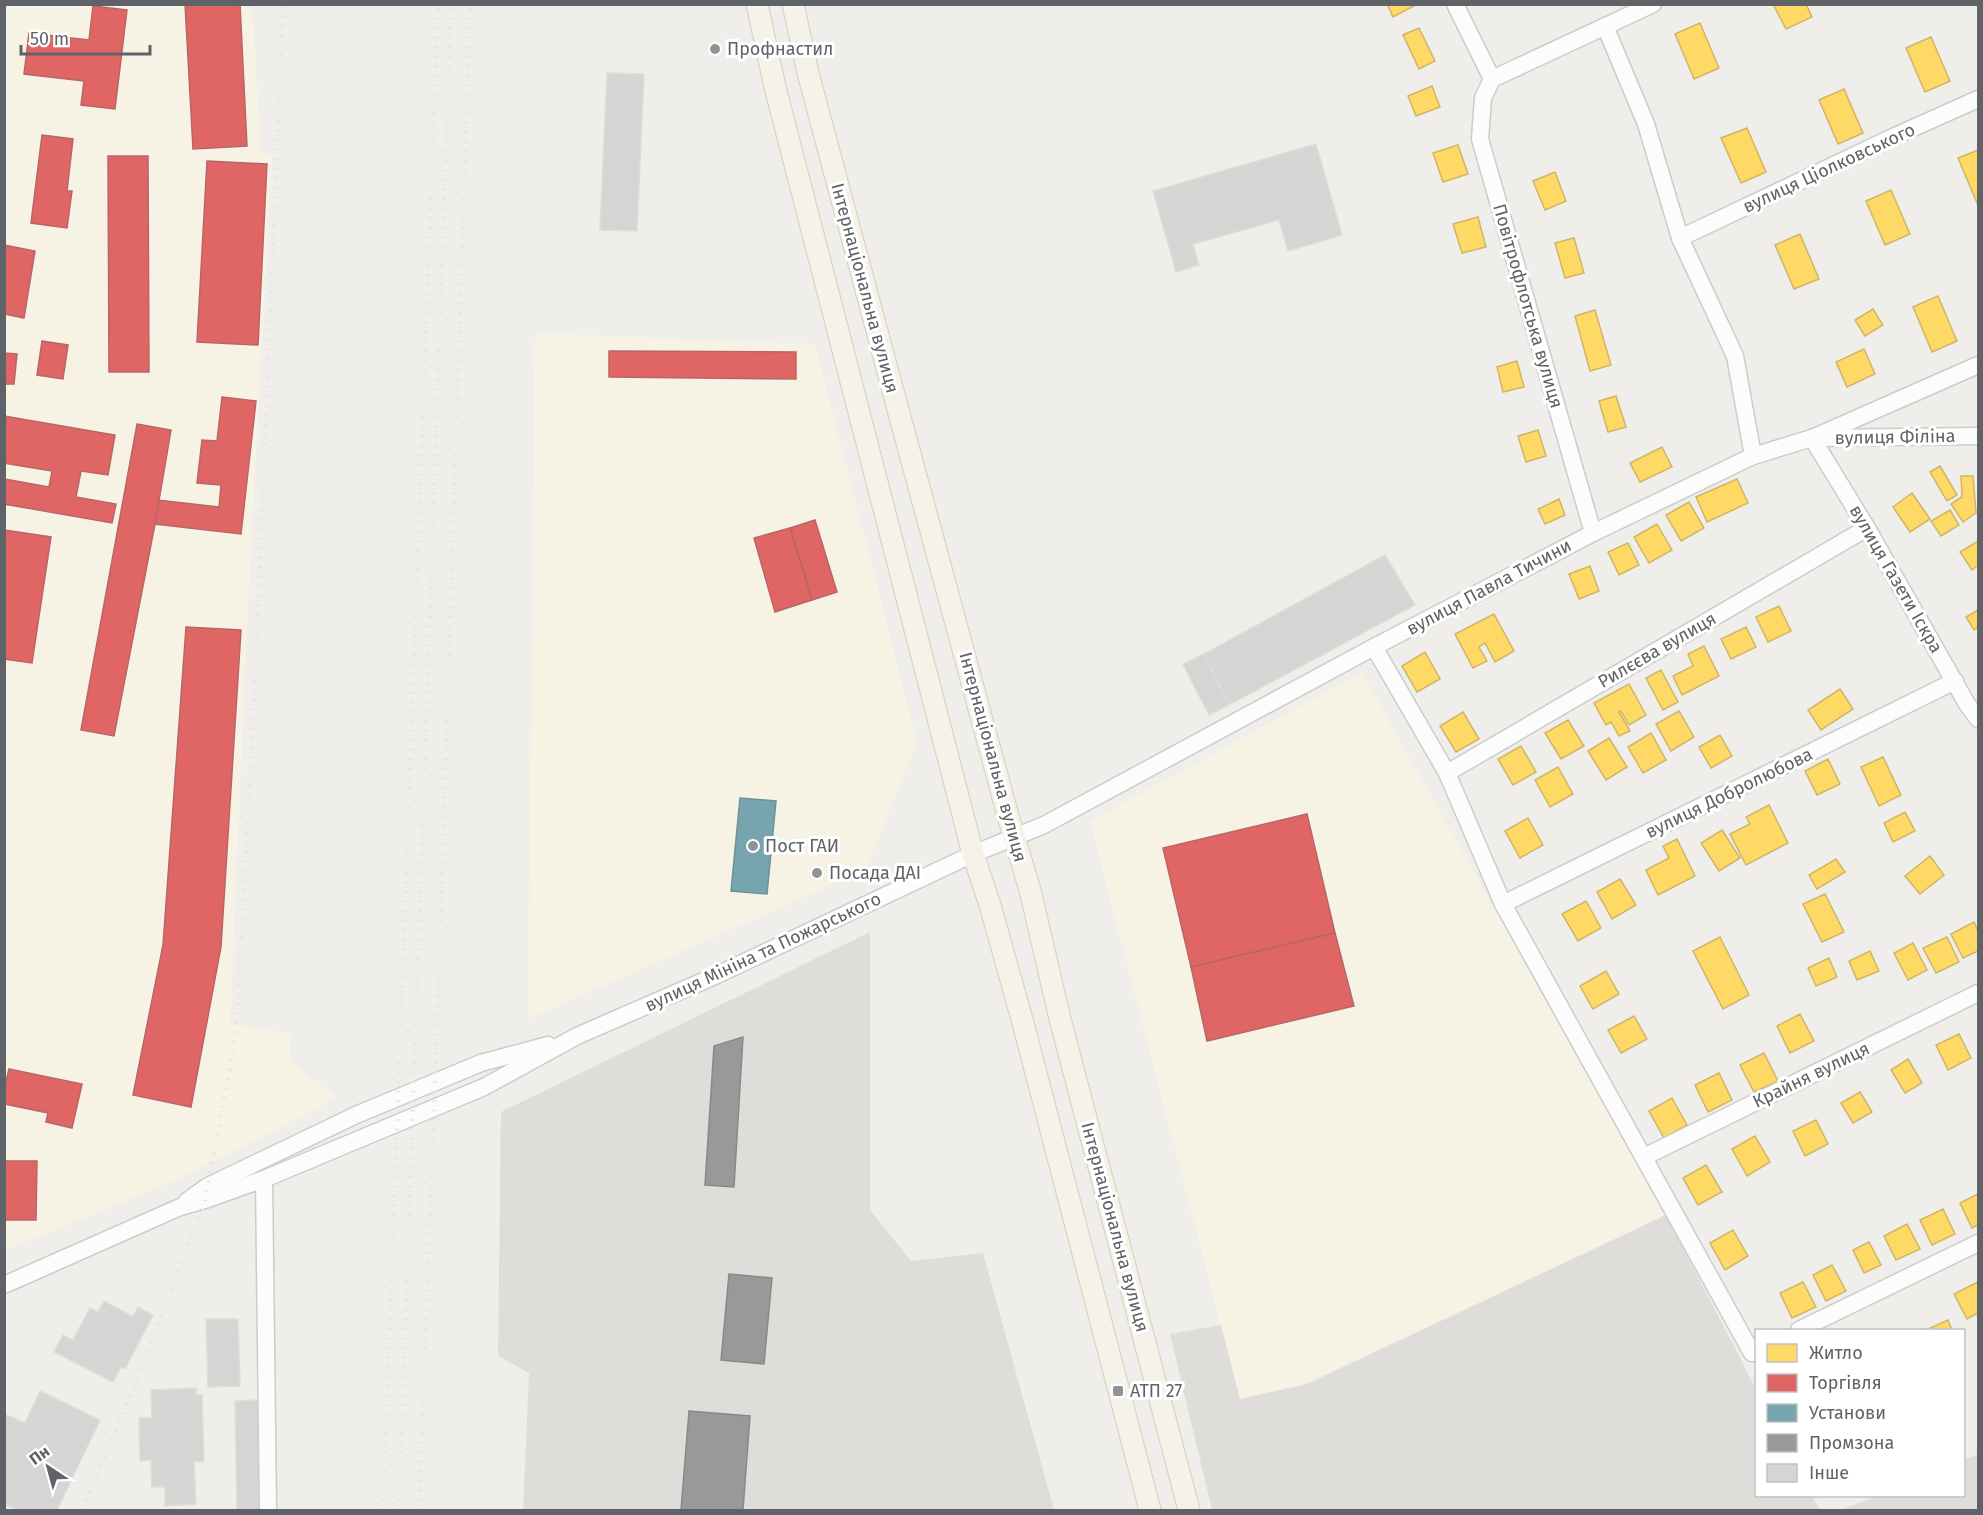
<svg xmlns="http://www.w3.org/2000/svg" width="1983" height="1515" font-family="'Fira Sans',sans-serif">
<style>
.commercial{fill:#f7f3e4}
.industrial{fill:#dfddda}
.homes{fill:#ffd966;stroke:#cfb667;stroke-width:1.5}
.shops{fill:#e06666;stroke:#b96567;stroke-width:1.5}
.public{fill:#76a5af;stroke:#6f919a;stroke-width:1.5}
.industry{fill:#999;stroke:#88898a;stroke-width:1.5}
.building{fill:#d6d5d3;stroke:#deddd9;stroke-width:1.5}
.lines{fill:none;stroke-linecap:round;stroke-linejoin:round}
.minor-casing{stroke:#cbcccc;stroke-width:19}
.major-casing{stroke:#d7ceb8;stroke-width:23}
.minor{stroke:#fdfcfc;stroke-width:16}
.major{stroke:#f4f2e9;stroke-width:21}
.rail{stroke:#e4e4e4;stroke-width:4.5;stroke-dasharray:1.5 8;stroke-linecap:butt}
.poi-dot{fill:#919496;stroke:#fff;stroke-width:2}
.labels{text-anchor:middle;stroke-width:6;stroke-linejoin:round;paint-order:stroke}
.poi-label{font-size:18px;fill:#5f6368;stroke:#fff;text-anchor:start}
.street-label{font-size:18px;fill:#5f6368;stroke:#fff}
</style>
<rect width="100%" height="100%" fill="#efeeea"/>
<!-- commercial -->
<g class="commercial">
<polygon points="5,5 252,5 261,154 272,154 247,624 230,1023 290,1034 290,1061 338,1098 177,1180 5,1250"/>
<polygon points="535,333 815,344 917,742 866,870 528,1019"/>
<polygon points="1362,673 1666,1215 1307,1383 1240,1399 1090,821"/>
</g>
<!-- industrial -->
<g class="industrial">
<polygon points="870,932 870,1210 911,1261 983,1253 1054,1510 523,1510 529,1373 498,1356 501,1112"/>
<polygon points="1666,1215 1756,1389 1756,1496 1812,1496 1820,1510 1212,1510 1170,1334 1221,1325 1240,1399 1307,1384"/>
<polygon points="1978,1454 1978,1510 1840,1510 1877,1496 1964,1496 1964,1460"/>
</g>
<!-- homes -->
<g class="homes">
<polygon points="1387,4 1413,4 1414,6 1393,17"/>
<polygon points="1773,4 1806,4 1812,17 1786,29"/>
<polygon points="1700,23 1719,68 1694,79 1675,34"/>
<polygon points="1419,28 1435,61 1419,69 1403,35"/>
<polygon points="1931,37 1950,81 1925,92 1906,48"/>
<polygon points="1432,86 1440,107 1416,116 1408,96"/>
<polygon points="1844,89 1863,133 1838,144 1819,100"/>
<polygon points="1747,128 1766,172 1741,183 1721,138"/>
<polygon points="1458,145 1468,174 1443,182 1433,153"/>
<polygon points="1978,150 1978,203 1977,203 1958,158"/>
<polygon points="1555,172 1566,201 1545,210 1533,181"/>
<polygon points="1891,190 1910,234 1885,245 1866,201"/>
<polygon points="1478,217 1486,247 1462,253 1453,224"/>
<polygon points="1800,234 1819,279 1794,289 1775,245"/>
<polygon points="1574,238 1584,273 1565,278 1555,243"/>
<polygon points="1938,296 1957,341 1932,352 1913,307"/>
<polygon points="1873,309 1883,325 1865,336 1855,320"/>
<polygon points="1595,310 1611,365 1590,371 1575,316"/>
<polygon points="1864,349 1875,374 1847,387 1836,362"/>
<polygon points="1517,361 1524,387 1503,392 1497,367"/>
<polygon points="1616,396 1626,427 1608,432 1599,401"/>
<polygon points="1538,430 1546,456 1526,462 1518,436"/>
<polygon points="1662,447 1672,467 1640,482 1630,463"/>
<polygon points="1940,466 1957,495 1947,501 1930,472"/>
<polygon points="1961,476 1973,476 1976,513 1963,522 1951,504 1962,497"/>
<polygon points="1737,479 1748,503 1707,522 1696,497"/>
<polygon points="1912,493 1930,519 1910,532 1893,507"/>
<polygon points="1559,499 1565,515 1545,524 1538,509"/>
<polygon points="1689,502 1704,528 1681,541 1666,515"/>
<polygon points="1950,510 1959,525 1941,536 1931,521"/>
<polygon points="1657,524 1672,550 1649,563 1634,537"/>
<polygon points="1978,541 1978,565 1972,570 1960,552"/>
<polygon points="1628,543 1639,565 1619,575 1608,552"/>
<polygon points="1590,566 1599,591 1579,599 1569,574"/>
<polygon points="1779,606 1791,631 1768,642 1756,617"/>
<polygon points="1978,610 1978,627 1974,630 1966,617"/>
<polygon points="1494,614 1514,651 1495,662 1485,643 1479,647 1487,661 1473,668 1455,634"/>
<polygon points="1746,627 1756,647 1731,659 1721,639"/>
<polygon points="1704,646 1719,676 1682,695 1673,676 1693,666 1688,654"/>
<polygon points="1425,652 1440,679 1417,692 1402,666"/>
<polygon points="1661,670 1678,702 1663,710 1646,678"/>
<polygon points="1629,684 1646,715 1629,725 1621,711 1619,712 1630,731 1619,736 1611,722 1606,725 1594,703"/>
<polygon points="1840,689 1853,709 1821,730 1808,710"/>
<polygon points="1679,711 1694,737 1671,751 1656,724"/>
<polygon points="1463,712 1479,739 1456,752 1440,726"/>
<polygon points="1568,720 1584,746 1561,759 1545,733"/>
<polygon points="1651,733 1666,760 1643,773 1628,747"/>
<polygon points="1720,735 1732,756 1711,768 1699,747"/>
<polygon points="1609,738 1627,767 1606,780 1588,751"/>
<polygon points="1521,746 1536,772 1513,785 1498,759"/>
<polygon points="1883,757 1901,795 1879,806 1861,767"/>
<polygon points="1828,759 1840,784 1817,795 1805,771"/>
<polygon points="1558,767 1573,794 1550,807 1535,780"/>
<polygon points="1769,805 1788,843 1746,865 1730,834 1750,824 1746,817"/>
<polygon points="1905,812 1915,831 1893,842 1884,823"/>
<polygon points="1528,818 1543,845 1520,858 1505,831"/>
<polygon points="1722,830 1740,858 1719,871 1701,843"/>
<polygon points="1677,839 1695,876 1658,895 1646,870 1669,858 1663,846"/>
<polygon points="1930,856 1944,875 1920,894 1905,876"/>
<polygon points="1836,859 1845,872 1817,889 1809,875"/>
<polygon points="1620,879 1636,905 1612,919 1597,892"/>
<polygon points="1825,894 1844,932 1822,942 1803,904"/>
<polygon points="1586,901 1601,928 1578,941 1562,914"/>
<polygon points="1974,922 1978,931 1978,951 1963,958 1951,934"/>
<polygon points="1720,937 1749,995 1723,1009 1693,951"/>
<polygon points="1947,937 1959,962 1936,973 1923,948"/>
<polygon points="1913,943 1927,970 1908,980 1894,953"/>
<polygon points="1870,951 1879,971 1857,980 1849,961"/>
<polygon points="1829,958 1837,977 1816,986 1808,968"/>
<polygon points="1606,971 1619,994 1593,1009 1580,986"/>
<polygon points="1800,1014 1814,1041 1790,1053 1777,1026"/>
<polygon points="1634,1016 1647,1039 1621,1053 1608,1030"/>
<polygon points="1959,1034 1971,1058 1948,1070 1936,1045"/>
<polygon points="1764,1053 1778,1081 1754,1092 1740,1065"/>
<polygon points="1908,1059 1922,1083 1905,1093 1891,1070"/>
<polygon points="1719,1073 1732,1100 1708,1112 1695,1085"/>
<polygon points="1860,1092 1872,1112 1853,1123 1841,1103"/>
<polygon points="1672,1098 1687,1125 1664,1138 1649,1111"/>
<polygon points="1816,1120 1828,1144 1805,1156 1793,1131"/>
<polygon points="1755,1136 1770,1162 1747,1176 1732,1149"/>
<polygon points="1706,1165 1722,1192 1698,1205 1683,1178"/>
<polygon points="1978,1194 1978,1225 1972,1228 1960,1203"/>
<polygon points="1943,1209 1955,1234 1932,1245 1920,1220"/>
<polygon points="1907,1224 1920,1249 1896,1260 1884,1236"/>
<polygon points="1733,1230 1748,1256 1725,1270 1710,1243"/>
<polygon points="1869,1242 1881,1265 1864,1273 1853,1250"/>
<polygon points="1832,1265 1846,1291 1826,1301 1813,1275"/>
<polygon points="1803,1282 1816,1307 1792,1318 1780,1293"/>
<polygon points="1978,1282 1978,1313 1967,1319 1954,1294"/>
<polygon points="1948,1320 1952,1330 1926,1330"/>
</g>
<!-- shops -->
<g class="shops">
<polygon points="185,4 240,4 247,146 193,149"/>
<polygon points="93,6 127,10 115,109 81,105 84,81 24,74 29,33 89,40"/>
<polygon points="42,135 73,139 67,191 72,191 67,228 31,223"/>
<polygon points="108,156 148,156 149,372 109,372"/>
<polygon points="207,161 267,164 258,345 197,342"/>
<polygon points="4,245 35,251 24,318 4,314"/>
<polygon points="42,341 68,345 63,379 37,375"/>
<polygon points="609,351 796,352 796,379 609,377"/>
<polygon points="4,353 17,354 14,384 4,384"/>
<polygon points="222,397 256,401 241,534 155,524 158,500 219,507 221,485 197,483 202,440 217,441"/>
<polygon points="4,416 115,435 108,475 81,471 76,497 116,504 112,523 4,504 4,479 49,487 52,471 4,463"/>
<polygon points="137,424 171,430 155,524 114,736 81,730"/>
<polygon points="815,520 837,592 812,600 790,528"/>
<polygon points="790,528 812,600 775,612 754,538"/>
<polygon points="4,530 51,537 32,663 4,659"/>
<polygon points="186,627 241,630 221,947 191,1107 133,1095 163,945"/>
<polygon points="1307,814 1335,933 1191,967 1163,848"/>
<polygon points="1335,933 1354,1006 1207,1041 1191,967"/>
<polygon points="9,1069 82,1084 72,1128 46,1122 48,1113 4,1104 4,1090"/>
<polygon points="4,1161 37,1161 36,1220 4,1220"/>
</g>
<!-- public -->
<polygon class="public" points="740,798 776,801 767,894 731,891"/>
<!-- industry -->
<g class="industry">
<polygon points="743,1037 734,1187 705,1185 714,1046"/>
<polygon points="729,1274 772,1278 764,1364 721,1360"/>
<polygon points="689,1411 750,1416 743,1510 681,1510"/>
</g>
<!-- building -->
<g class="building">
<polygon points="607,73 644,74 637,231 600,230"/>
<polygon points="1316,144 1342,235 1288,251 1279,220 1193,244 1199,265 1176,272 1153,191"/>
<polygon points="1385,555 1415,605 1229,705 1204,654"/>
<polygon points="1204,654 1229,705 1209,715 1183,664"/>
<polygon points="104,1301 133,1317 138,1307 153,1315 125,1369 121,1367 113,1382 54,1352 63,1335 73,1340 90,1308 98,1312"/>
<polygon points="206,1319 238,1319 240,1386 208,1387"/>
<polygon points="196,1388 196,1395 202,1395 204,1461 194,1462 196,1504 165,1506 165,1487 152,1487 151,1460 140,1461 139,1418 152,1418 151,1390"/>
<polygon points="40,1391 100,1420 57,1510 19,1510 4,1504 4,1414 25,1423"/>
<polygon points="258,1400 261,1510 237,1510 235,1401"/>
</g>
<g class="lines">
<!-- minor casing -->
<g class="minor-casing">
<g id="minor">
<polyline points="1455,4 1492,79"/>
<polyline points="1605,26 1646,124 1680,238 1735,356 1753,456"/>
<polyline points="1492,79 1483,98 1480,139 1593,533"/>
<polyline points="1492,79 1653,4"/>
<polyline points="1680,238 1893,137 1978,99"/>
<polyline points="1812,438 1867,528 1967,704 1978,719"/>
<polyline points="1819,438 1978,436"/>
<polyline points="1374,647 1447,773 1503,904 1752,1353 1756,1351"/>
<polyline points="1447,773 1867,528"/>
<polyline points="1503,904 1955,681"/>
<polyline points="1644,1157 1978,993"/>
<polyline points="264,1179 268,1510"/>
<polyline points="187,1201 208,1186 356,1115 481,1063 548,1045"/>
<polyline points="4,1285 180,1207 205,1200 264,1179 484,1087 577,1036 717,975 973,854 1044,825 1374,647 1593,533 1753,456 1812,438 1978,365"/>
<polyline points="1799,1330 1978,1243"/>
</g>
</g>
<!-- major casing -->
<g class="major-casing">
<g id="major">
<polyline points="757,4 775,87 973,854 990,905 1023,1023 1150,1510"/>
<polyline points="793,4 808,73 893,391 1008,816 1030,890 1060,1019 1189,1510"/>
</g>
</g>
<!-- minor -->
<use href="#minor" class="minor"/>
<!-- major -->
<use href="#major" class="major"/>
<!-- rail -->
<g class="rail">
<polyline points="82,1510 137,1380 205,1200 231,1062 237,1017 255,682 283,4"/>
<polyline points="383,1510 438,4"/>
<polyline points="399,1510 451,4"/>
<polyline points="419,1510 437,1030 470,4"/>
</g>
</g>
<!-- markers -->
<g class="poi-dot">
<circle cx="715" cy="49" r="6"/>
<circle cx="753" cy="846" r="6"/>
<circle cx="817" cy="873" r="6"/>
<rect x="1112" y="1385" width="12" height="12" rx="3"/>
</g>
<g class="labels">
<!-- poi labels -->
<g class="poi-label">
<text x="727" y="55">Профнастил</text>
<text x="765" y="852">Пост ГАИ</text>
<text x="829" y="879">Посада ДАІ</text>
<text x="1130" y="1397">АТП 27</text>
</g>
<!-- street labels -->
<g class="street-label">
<text transform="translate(1829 168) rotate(-25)" y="6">вулиця Ціолковського</text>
<text transform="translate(865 288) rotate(75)" y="6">Інтернаціональна вулиця</text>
<text transform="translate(1528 306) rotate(74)" y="6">Повітрофлотська вулиця</text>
<text transform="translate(1895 437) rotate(-1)" y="6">вулиця Філіна</text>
<text transform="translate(1896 579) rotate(60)" y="6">вулиця Газети Іскра</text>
<text transform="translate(1489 587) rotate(-28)" y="6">вулиця Павла Тичини</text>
<text transform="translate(1657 650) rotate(-30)" y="6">Рилєєва вулиця</text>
<text transform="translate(993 757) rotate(75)" y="6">Інтернаціональна вулиця</text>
<text transform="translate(1729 793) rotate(-26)" y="6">вулиця Добролюбова</text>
<text transform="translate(763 952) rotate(-25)" y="6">вулиця Мініна та Пожарського</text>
<text transform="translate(1811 1075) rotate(-26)" y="6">Крайня вулиця</text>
<text transform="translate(1115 1227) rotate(75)" y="6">Інтернаціональна вулиця</text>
</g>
</g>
<!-- border -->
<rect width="1983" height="1515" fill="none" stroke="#5f6368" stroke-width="12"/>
<!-- legend -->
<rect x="1755" y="1329" width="210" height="168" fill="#ffffff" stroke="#bfc1c3" stroke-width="1.5"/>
<rect x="1767" y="1344" width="30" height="18" fill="#ffd966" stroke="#bfc1c3" stroke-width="1.5"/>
<text x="1809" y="1359" font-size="18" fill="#5f6368">Житло</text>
<rect x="1767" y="1374" width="30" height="18" fill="#e06666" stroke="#bfc1c3" stroke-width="1.5"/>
<text x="1809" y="1389" font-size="18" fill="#5f6368">Торгівля</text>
<rect x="1767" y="1404" width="30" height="18" fill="#76a5af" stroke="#bfc1c3" stroke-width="1.5"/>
<text x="1809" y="1419" font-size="18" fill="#5f6368">Установи</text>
<rect x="1767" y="1434" width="30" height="18" fill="#999999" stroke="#bfc1c3" stroke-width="1.5"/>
<text x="1809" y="1449" font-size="18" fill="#5f6368">Промзона</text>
<rect x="1767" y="1464" width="30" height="18" fill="#d6d5d3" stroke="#bfc1c3" stroke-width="1.5"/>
<text x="1809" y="1479" font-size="18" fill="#5f6368">Інше</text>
<!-- north arrow -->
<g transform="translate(48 1467) rotate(324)" stroke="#ffffff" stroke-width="4.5" paint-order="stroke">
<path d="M0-4.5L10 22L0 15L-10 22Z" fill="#5f6368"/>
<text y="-9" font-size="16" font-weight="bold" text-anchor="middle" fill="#5f6368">Пн</text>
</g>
<!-- scale -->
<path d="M21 45v9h129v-9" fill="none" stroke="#5f6368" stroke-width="3"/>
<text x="30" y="45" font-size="18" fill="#5f6368" stroke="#ffffff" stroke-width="4.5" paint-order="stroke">50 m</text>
</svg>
